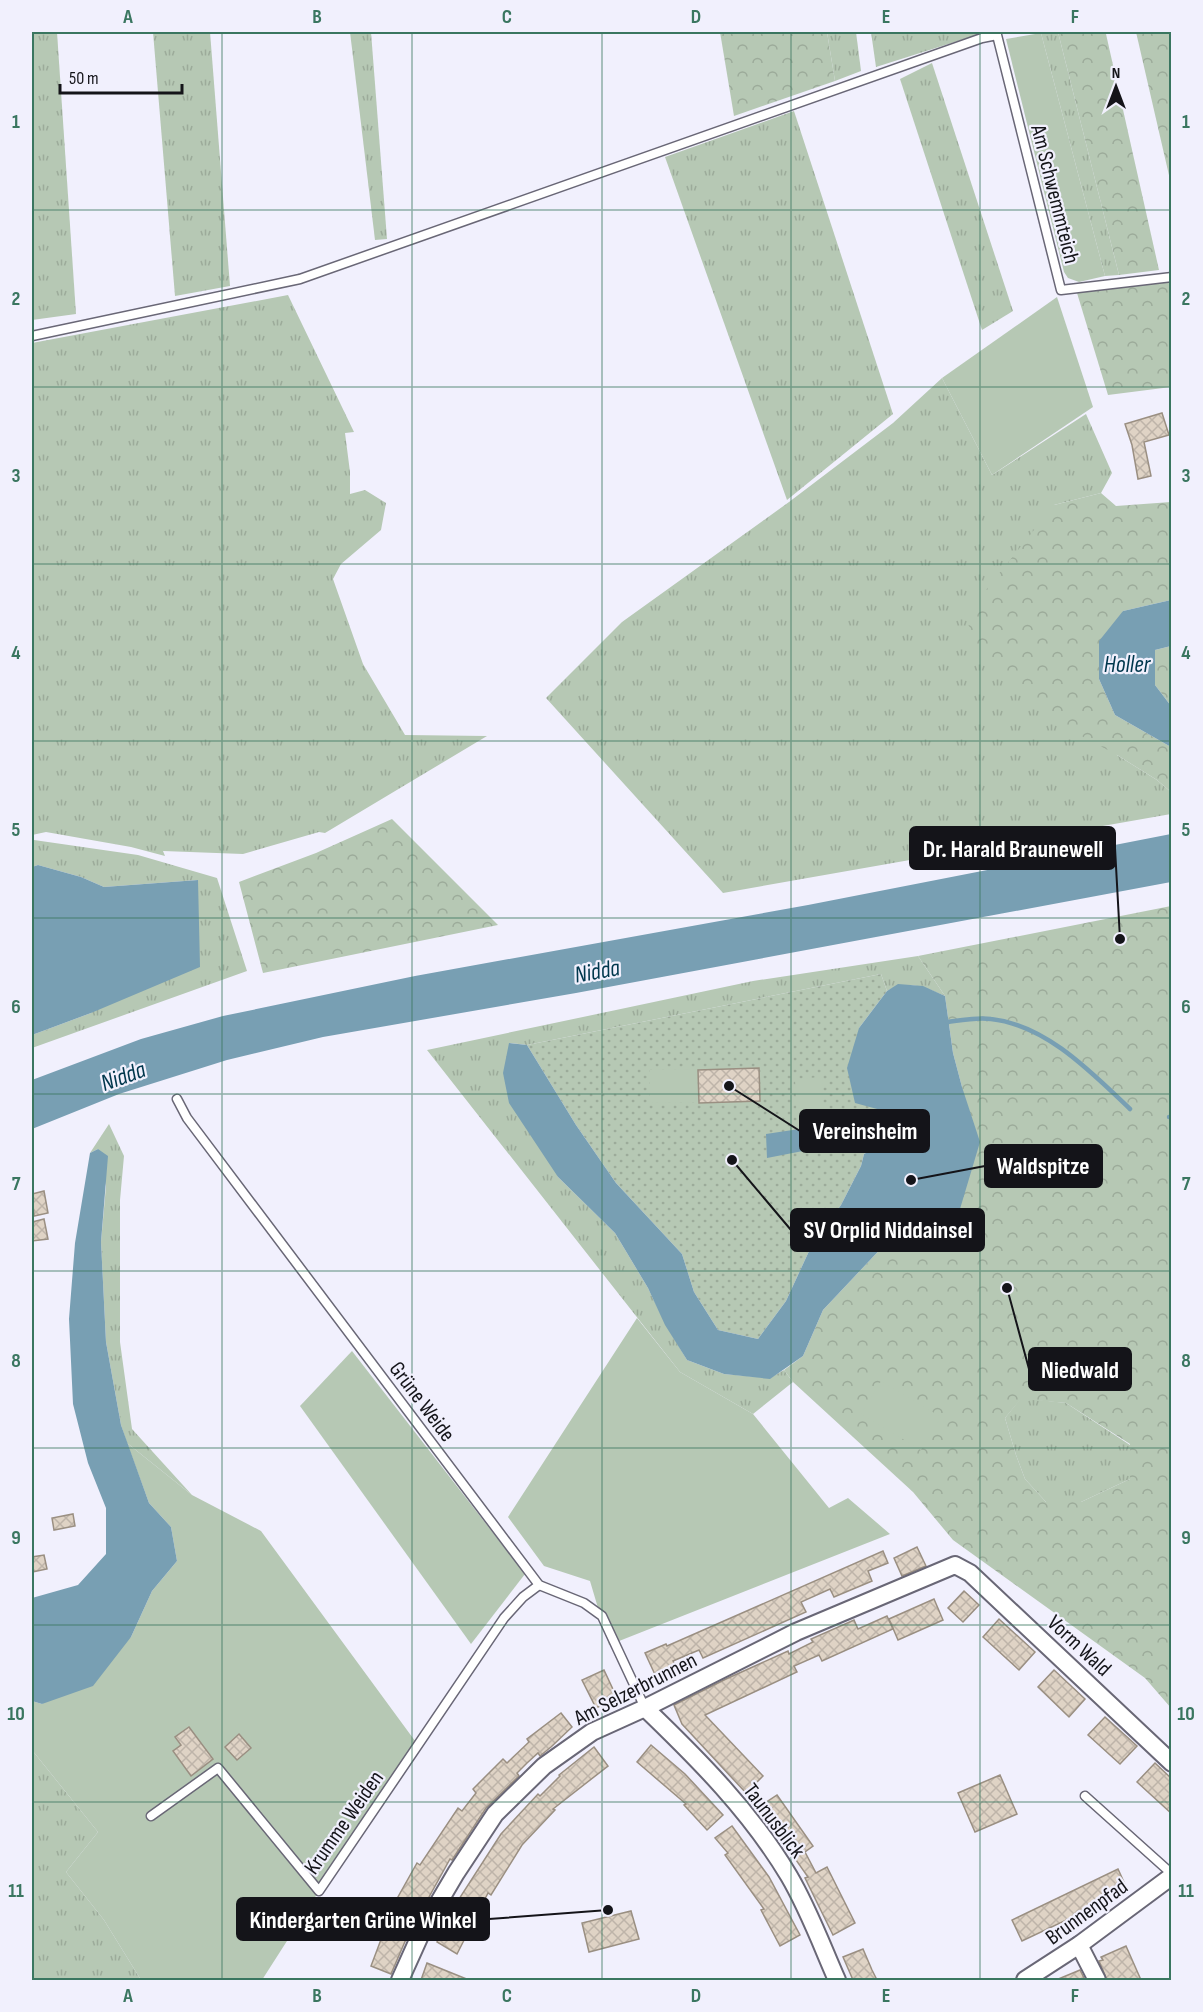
<svg xmlns="http://www.w3.org/2000/svg" width="1203" height="2012" font-family="'Sofia Sans Condensed',sans-serif">
<style>
.grass{fill:url(#grass-tufts)}
.forest{fill:url(#forest-crowns);fill-rule:evenodd}
.park{fill:url(#park-dots)}
.garden{fill:#b6c8b4}
.water{fill:#789fb3}
.lines{fill:none;stroke-linecap:round;stroke-linejoin:round}
.stream{stroke:#789fb3;stroke-width:4.5}
.building{fill:url(#building-cross-hatch);stroke:#9a8f82;stroke-width:1.5}
.lane-casing{stroke:#696776;stroke-width:11}
.street-casing{stroke:#696776;stroke-width:20}
.lane{stroke:#fff;stroke-width:8}
.street{stroke:#fff;stroke-width:16}
.grid{fill:none;stroke:#3a7660;stroke-width:1.5;stroke-opacity:0.55}
.labels{text-anchor:middle;stroke-width:4.5;stroke-linejoin:round;paint-order:stroke}
.street-label{font-size:22px;fill:#141419;stroke:#f1f0fd}
.water-label{font-size:24px;font-style:italic;fill:#00374d;stroke:#f1f0fd}
.leader{fill:none;stroke:#141419;stroke-width:2}
.callout-dot{fill:#141419;stroke:#f1f0fd;stroke-width:2}
.callout{fill:#141419;stroke:#141419;stroke-width:2}
.callout-label{font-size:24px;text-anchor:middle;font-weight:bold;fill:#fff}
.neatline{fill:none;stroke:#3a7660;stroke-width:2}
.grid-label{font-size:20px;text-anchor:middle;font-weight:bold;fill:#3a7660}
</style>
<defs>
<pattern id="grass-tufts" width="24" height="20" patternUnits="userSpaceOnUse" patternTransform="scale(1.5)"><rect width="24" height="20" fill="#b6c8b4"/><path d="M3 7l-1-3M5 7V3M7 7l1-3M15 17l-1-3M17 17v-4M19 17l1-3" fill="none" stroke="#9cab9a"/></pattern>
<pattern id="forest-crowns" width="20" height="18" patternUnits="userSpaceOnUse" patternTransform="scale(1.5)"><rect width="20" height="18" fill="#b6c8b4"/><path d="M2 6a3 3 0 1 1 6 0M12 15a3 3 0 1 1 6 0" fill="none" stroke="#9cab9a"/></pattern>
<pattern id="park-dots" width="8" height="8" patternUnits="userSpaceOnUse" patternTransform="scale(1.5)"><rect width="8" height="8" fill="#b6c8b4"/><path d="M2 2h.1M6 6h.1" fill="none" stroke="#9cab9a" stroke-width="1.8" stroke-linecap="round"/></pattern>
<pattern id="building-cross-hatch" width="8" height="8" patternUnits="userSpaceOnUse" patternTransform="scale(1.5)"><rect width="8" height="8" fill="#dfd3c5"/><path d="M0 0l8 8M0 8l8-8" fill="none" stroke="#beb4a9"/></pattern>
</defs>
<rect width="100%" height="100%" fill="#f1f0fd"/>
<!-- grass -->
<g class="grass">
<polygon points="32,32 57,32 76,314 32,320"/>
<polygon points="153,32 210,32 230,286 175,296"/>
<polygon points="350,32 371,32 387,239 375,240"/>
<polygon points="827,32 856,32 861,71 835,81"/>
<polygon points="871,32 986,32 876,67"/>
<polygon points="1058,32 1119,275 1105,276 1041,33"/>
<polygon points="932,63 1013,311 982,330 900,79"/>
<polygon points="794,111 893,414 787,500 665,157"/>
<polygon points="288,295 354,432 345,433 350,472 350,494 365,490 386,503 381,530 341,564 333,579 363,664 405,735 487,736 325,833 319,832 243,854 163,851 165,856 131,847 46,832 32,835 32,343"/>
<polygon points="942,378 992,475 1086,414 1112,473 1101,493 1054,505 1117,755 1157,780 1171,792 1171,814 723,893 546,698 622,622 789,502 893,423"/>
<polygon points="34,840 138,855 217,878 247,971 32,1048 32,1035 91,1013 198,880 104,887 81,877 38,865 32,867 32,841"/>
<path d="M918,956L945,996C925,987 907,979 887,991L881,974L527,1045L510,1043L558,1177L615,1233L648,1288L666,1325L687,1360L724,1374L770,1378L784,1370L793,1382L753,1414L680,1372L427,1050L753,981Z"/>
<polygon points="109,1124 124,1156 120,1200 120,1342 132,1429 192,1495 127,1443 121,1425 106,1342 101,1242 106,1186 98,1149 90,1153"/>
<polygon points="1021,1398 1066,1403 1130,1445 1130,1479 1081,1502 1046,1502 1025,1479 1016,1455 1005,1418"/>
<polygon points="32,1750 98,1832 66,1872 104,1920 141,1980 32,1980"/>
</g>
<!-- forest -->
<g class="forest">
<polygon points="720,32 827,32 835,81 734,116"/>
<polygon points="1058,32 1106,34 1159,270 1119,275"/>
<polygon points="1136,32 1171,33 1171,184"/>
<polygon points="1170,282 1172,290 1171,387 1108,395 1077,293"/>
<polygon points="1101,493 1116,506 1171,502 1171,600 1123,611 1099,679 1115,715 1171,747 1171,792 1157,780 1117,755 1063,726 979,652 965,616 1054,505"/>
<polygon points="1171,646 1171,706 1155,685 1155,650"/>
<polygon points="392,819 498,925 263,973 239,882 316,853"/>
<path d="M1171,906V1708L1145,1678L953,1540L913,1492L793,1382L784,1370L803,1356L823,1310L888,1241L957,1219L962,1087L953,1053L945,996L918,956ZM1021,1399L1066,1403L1130,1444V1479L1081,1502H1046L1025,1479L1016,1455L1005,1418Z"/>
</g>
<!-- park -->
<polygon class="park" points="881,974 887,991 859,1028 892,1113 878,1139 877,1147 864,1154 861,1166 841,1205 810,1249 786,1301 758,1339 718,1330 694,1292 682,1254 616,1183 576,1125 527,1045"/>
<!-- garden -->
<g class="garden">
<polygon points="1041,33 1105,276 1079,282 1068,278 1064,272 1006,39"/>
<polygon points="1057,297 1093,407 992,475 942,378"/>
<polygon points="695,1069 696,1102 650,1103 650,1070"/>
<polygon points="822,1077 824,1121 797,1122 795,1079"/>
<polygon points="637,1318 680,1372 753,1414 829,1508 848,1498 890,1534 609,1645 590,1581 544,1566 508,1517"/>
<polygon points="352,1351 525,1574 471,1644 300,1406"/>
<polygon points="881,1381 941,1417 921,1450 861,1414"/>
<polygon points="127,1443 192,1495 261,1531 418,1745 319,1891 262,1980 141,1980 104,1920 66,1872 98,1832 32,1750 32,1701 42,1704 131,1637 152,1591 177,1561 171,1527 149,1503"/>
</g>
<!-- water -->
<g class="water">
<polygon points="1171,600 1171,646 1155,650 1155,685 1171,706 1171,747 1115,715 1099,679 1099,641 1123,611"/>
<polygon points="1171,834 1171,882 576,993 323,1037 227,1060 119,1094 32,1129 32,1080 141,1039 223,1016 415,976 808,905"/>
<polygon points="38,865 81,877 104,887 198,880 200,967 91,1013 32,1035 32,867"/>
<polygon points="898,984 923,986 945,996 953,1053 962,1087 980,1142 957,1219 888,1241 823,1310 803,1356 770,1379 724,1374 687,1360 665,1325 648,1288 615,1233 558,1177 509,1103 503,1073 509,1043 527,1045 576,1125 616,1183 682,1254 694,1292 718,1330 758,1339 786,1301 810,1249 841,1205 861,1166 864,1154 877,1147 877,1140 892,1113 855,1103 847,1068 859,1028 887,991"/>
<polygon points="806,1128 808,1150 767,1158 766,1134"/>
<polygon points="98,1149 108,1156 101,1242 106,1342 121,1425 149,1503 171,1527 177,1561 152,1591 131,1637 93,1686 42,1704 32,1701 32,1598 78,1585 106,1554 106,1508 88,1463 73,1404 69,1319 75,1243 90,1153"/>
</g>
<g class="lines">
<!-- stream -->
<g class="stream">
<path d="M948,1022C962,1020 977,1017 991,1019C1046,1025 1091,1072 1130,1109"/>
<polyline points="1169,1117 1172,1117"/>
</g>
</g>
<!-- building -->
<g class="building">
<polygon points="1162,413 1169,435 1144,442 1151,476 1138,479 1132,445 1125,424"/>
<polygon points="759,1068 760,1101 699,1103 698,1070"/>
<polygon points="44,1191 48,1213 34,1216 32,1194"/>
<polygon points="44,1219 48,1239 32,1241 32,1222"/>
<polygon points="73,1514 75,1526 54,1530 52,1518"/>
<polygon points="917,1547 926,1566 902,1576 894,1558"/>
<polygon points="883,1551 888,1563 868,1571 872,1581 834,1597 830,1589 801,1602 806,1612 703,1658 699,1650 673,1661 678,1672 658,1681 645,1653 666,1644 667,1646"/>
<polygon points="44,1555 47,1569 32,1572 32,1557"/>
<polygon points="964,1591 979,1605 963,1622 948,1608"/>
<polygon points="934,1599 943,1620 898,1640 889,1619"/>
<polygon points="887,1616 893,1629 822,1661 819,1655 794,1666 797,1672 705,1715 763,1776 746,1793 682,1724 674,1705 726,1679 788,1651 789,1654 813,1642 811,1639 854,1620 858,1629"/>
<polygon points="999,1619 1035,1652 1019,1670 983,1637"/>
<polygon points="604,1670 617,1698 596,1708 582,1680"/>
<polygon points="1054,1670 1085,1699 1069,1717 1038,1687"/>
<polygon points="561,1713 572,1727 551,1747 540,1756 538,1753 527,1763 517,1773 519,1776 486,1808 452,1860 450,1859 418,1917 416,1916 391,1974 371,1966 385,1929 394,1932 402,1909 394,1904 417,1863 420,1865 458,1808 462,1811 476,1793 473,1789 503,1759 507,1763 529,1742 527,1739"/>
<polygon points="1105,1717 1137,1746 1120,1764 1088,1735"/>
<polygon points="189,1727 213,1759 191,1776 173,1751 181,1745 175,1737"/>
<polygon points="239,1734 251,1748 237,1760 225,1747"/>
<polygon points="651,1745 685,1774 723,1815 707,1830 684,1805 686,1804 637,1762"/>
<polygon points="594,1747 608,1766 553,1809 555,1810 522,1845 491,1895 488,1893 457,1954 437,1942 457,1902 501,1834 538,1794 540,1796 560,1776 559,1775"/>
<polygon points="1155,1763 1172,1779 1172,1814 1137,1782"/>
<polygon points="1000,1775 1017,1814 975,1832 958,1793"/>
<polygon points="777,1795 813,1846 805,1852 816,1873 827,1867 855,1923 833,1935 805,1878 808,1877 759,1807"/>
<polygon points="732,1826 769,1877 800,1935 780,1946 761,1910 764,1909 725,1855 728,1853 715,1838"/>
<polygon points="1118,1869 1128,1891 1022,1941 1012,1920"/>
<polygon points="631,1911 639,1939 589,1952 582,1923"/>
<polygon points="1126,1946 1141,1980 1107,1980 1099,1961 1103,1960 1101,1957"/>
<polygon points="863,1949 872,1970 877,1980 853,1980 843,1957"/>
<polygon points="427,1963 469,1980 421,1980"/>
<polygon points="1080,1970 1085,1980 1056,1980"/>
</g>
<g class="lines">
<!-- lane casing -->
<g class="lane-casing">
<g id="lane">
<polyline points="32,336 300,279 982,38 997,35 1061,290 1172,277"/>
<polyline points="177,1099 187,1118 539,1585 584,1603 602,1616 645,1708"/>
<polyline points="1085,1796 1172,1874"/>
<polyline points="151,1816 218,1768 319,1891 504,1618 523,1597 539,1585"/>
</g>
</g>
<!-- street casing -->
<g class="street-casing">
<g id="street">
<path d="M645,1708C698,1759 751,1812 789,1876C808,1908 822,1946 837,1980"/>
<polyline points="1079,1945 1097,1980"/>
<polyline points="400,1980 423,1929 456,1873 495,1814 544,1766 592,1732 645,1708 796,1632 955,1565 970,1573 1172,1763"/>
<polyline points="1025,1980 1079,1945 1172,1876"/>
</g>
</g>
<!-- lane -->
<use href="#lane" class="lane"/>
<!-- street -->
<use href="#street" class="street"/>
</g>
<!-- grid -->
<path class="grid" d="M222,32V1980M412,32V1980M602,32V1980M791,32V1980M980,32V1980M32,210H1172M32,387H1172M32,564H1172M32,741H1172M32,918H1172M32,1094H1172M32,1271H1172M32,1448H1172M32,1625H1172M32,1802H1172"/>
<g class="labels">
<!-- street labels -->
<g class="street-label">
<text transform="translate(1056 194) rotate(76)" y="8">Am Schwemmteich</text>
<text transform="translate(423 1401) rotate(53)" y="8">Grüne Weide</text>
<text transform="translate(1080 1645) rotate(43)" y="8">Vorm Wald</text>
<text transform="translate(635 1688) rotate(-27)" y="8">Am Selzerbrunnen</text>
<text transform="translate(775 1820) rotate(53)" y="8">Taunusblick</text>
<text transform="translate(343 1822) rotate(-55)" y="8">Krumme Weiden</text>
<text transform="translate(1086 1911) rotate(-36)" y="8">Brunnenpfad</text>
</g>
<!-- water labels -->
<g class="water-label">
<text x="1127" y="672">Holler</text>
<text transform="translate(597 971) rotate(-10)" y="8">Nidda</text>
<text transform="translate(123 1076) rotate(-20)" y="8">Nidda</text>
</g>
</g>
<!-- callouts -->
<path class="leader" d="M1120 939L1115 848M729 1086L800 1131M911 1180L985 1166M732 1160L791 1230M1007 1288L1029 1369M608 1910L489 1919"/>
<g class="callout-dot">
<circle cx="1120" cy="939" r="6"/>
<circle cx="729" cy="1086" r="6"/>
<circle cx="911" cy="1180" r="6"/>
<circle cx="732" cy="1160" r="6"/>
<circle cx="1007" cy="1288" r="6"/>
<circle cx="608" cy="1910" r="6"/>
</g>
<g class="callout">
<rect x="910" y="827" width="205" height="42" rx="6"/>
<rect x="800" y="1110" width="129" height="42" rx="6"/>
<rect x="985" y="1145" width="117" height="42" rx="6"/>
<rect x="791" y="1209" width="193" height="42" rx="6"/>
<rect x="1029" y="1348" width="102" height="42" rx="6"/>
<rect x="237" y="1898" width="252" height="42" rx="6"/>
</g>
<g class="callout-label">
<text x="1013" y="857">Dr. Harald Braunewell</text>
<text x="865" y="1139">Vereinsheim</text>
<text x="1043" y="1174">Waldspitze</text>
<text x="888" y="1238">SV Orplid Niddainsel</text>
<text x="1080" y="1378">Niedwald</text>
<text x="363" y="1928">Kindergarten Grüne Winkel</text>
</g>
<!-- border -->
<rect width="1203" height="2012" fill="none" stroke="#f1f0fd" stroke-width="66"/>
<!-- north arrow -->
<g transform="translate(1116 87)" stroke="#f1f0fd" stroke-width="4.5" paint-order="stroke">
<path d="M0-4.5L10 22L0 15L-10 22Z" fill="#141419"/>
<text y="-9" font-size="16" font-weight="bold" text-anchor="middle" fill="#141419">N</text>
</g>
<!-- scale -->
<path d="M60 84v9h122v-9" fill="none" stroke="#141419" stroke-width="3"/>
<text x="69" y="84" font-size="18" fill="#141419" stroke="#f1f0fd" stroke-width="4.5" paint-order="stroke">50 m</text>
<rect x="33" y="33" width="1137" height="1946" class="neatline"/>
<g class="grid-label">
<text x="128" y="23">A</text>
<text x="317" y="23">B</text>
<text x="507" y="23">C</text>
<text x="696" y="23">D</text>
<text x="886" y="23">E</text>
<text x="1075" y="23">F</text>
<text x="16" y="128">1</text>
<text x="1186" y="128">1</text>
<text x="16" y="305">2</text>
<text x="1186" y="305">2</text>
<text x="16" y="482">3</text>
<text x="1186" y="482">3</text>
<text x="16" y="659">4</text>
<text x="1186" y="659">4</text>
<text x="16" y="836">5</text>
<text x="1186" y="836">5</text>
<text x="16" y="1013">6</text>
<text x="1186" y="1013">6</text>
<text x="16" y="1190">7</text>
<text x="1186" y="1190">7</text>
<text x="16" y="1367">8</text>
<text x="1186" y="1367">8</text>
<text x="16" y="1544">9</text>
<text x="1186" y="1544">9</text>
<text x="16" y="1720">10</text>
<text x="1186" y="1720">10</text>
<text x="16" y="1897">11</text>
<text x="1186" y="1897">11</text>
<text x="128" y="2002">A</text>
<text x="317" y="2002">B</text>
<text x="507" y="2002">C</text>
<text x="696" y="2002">D</text>
<text x="886" y="2002">E</text>
<text x="1075" y="2002">F</text>
</g>
</svg>
